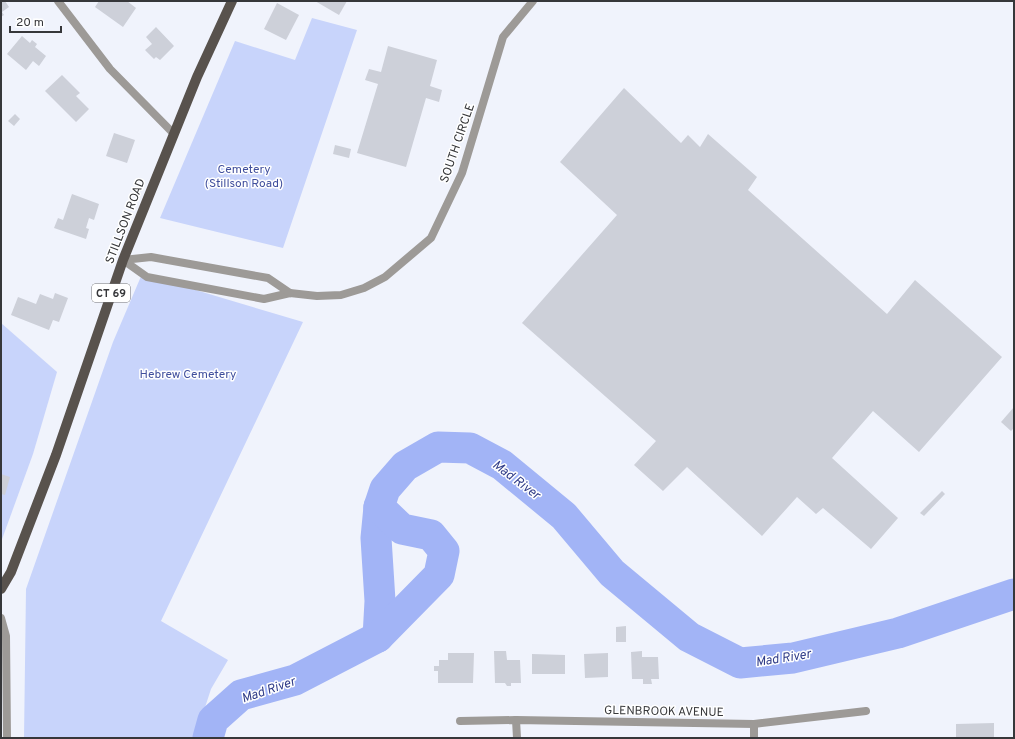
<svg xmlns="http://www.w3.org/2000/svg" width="1015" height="739" font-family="Overpass,sans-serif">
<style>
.green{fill:#c8d4fb}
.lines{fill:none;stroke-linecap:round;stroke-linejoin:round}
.river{stroke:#a2b4f6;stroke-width:31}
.building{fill:#cdd0d9}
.minor{stroke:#9d9a97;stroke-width:8}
.tertiary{stroke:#9d9a97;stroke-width:8}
.primary{stroke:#58524d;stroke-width:10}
.labels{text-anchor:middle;stroke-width:3;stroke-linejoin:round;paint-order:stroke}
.shield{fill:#fff;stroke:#727375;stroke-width:1}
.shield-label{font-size:11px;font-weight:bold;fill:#36373a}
.street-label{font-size:12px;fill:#36373a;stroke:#fff}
.park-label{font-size:12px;fill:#404f9d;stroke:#fff}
.water-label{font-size:13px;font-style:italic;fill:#313d89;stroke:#fff}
</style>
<rect width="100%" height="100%" fill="#f0f3fc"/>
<!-- green -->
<g class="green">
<polygon points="312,18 357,30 283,248 160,218 235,41 295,60"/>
<polygon points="142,274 303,322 161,621 228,660 211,689 195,738 24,738 26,589 113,342"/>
<polygon points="1,323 57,372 33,454 1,542"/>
</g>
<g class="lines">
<!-- river -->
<g class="river">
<polyline points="378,637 380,601 376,538 379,507"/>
<polyline points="208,738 213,720 241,695 295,680 378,637 439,575 444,551 431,535 402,529 379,507 385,489 405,466 438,447 470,448 502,465 564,516 612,573 689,637 740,663 793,658 898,633 1014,594"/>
</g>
</g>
<!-- building -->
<g class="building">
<polygon points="1,1 5,1 9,7 2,12 4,15 1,17"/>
<polygon points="99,1 127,1 136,8 123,27 95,7"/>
<polygon points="315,1 347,1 339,15"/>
<polygon points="277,3 299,15 286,40 264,29"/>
<polygon points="156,27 174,46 160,60 156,57 154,59 145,50 152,44 146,37"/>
<polygon points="22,36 30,43 32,40 37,44 35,47 46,56 39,66 33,61 26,70 7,54"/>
<polygon points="388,46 437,60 430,86 442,90 439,102 426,98 406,167 357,153 378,84 365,80 369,69 381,72"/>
<polygon points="62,75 80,93 76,96 89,109 76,122 45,91"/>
<polygon points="624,88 681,143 688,135 700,147 708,134 757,177 748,190 887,314 915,280 1002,357 919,452 873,411 832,458 898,518 871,549 823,508 816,514 797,497 762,536 687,467 663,491 634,465 656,441 522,323 617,215 560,162"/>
<polygon points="15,114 20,119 14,126 8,121"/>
<polygon points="114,133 135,140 127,163 106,156"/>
<polygon points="335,145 351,149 349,158 333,154"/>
<polygon points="72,194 99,204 94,220 89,218 86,228 89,229 86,239 54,228 58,218 63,220"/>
<polygon points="55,293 68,298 59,322 53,320 49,330 11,315 18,297 36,304 40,294 53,299"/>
<polygon points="1014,407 1014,428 1011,431 1001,422"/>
<polygon points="1,474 10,477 5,495 1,494"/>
<polygon points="942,491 945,494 924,516 920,513"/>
<polygon points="626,626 626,642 616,642 616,627"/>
<polygon points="494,651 506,651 507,660 520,660 521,683 511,683 511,686 507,686 505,683 495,683"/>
<polygon points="642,651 642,657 658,657 659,679 651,679 652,684 643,684 643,679 632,679 631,652"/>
<polygon points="448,653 474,653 473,683 438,683 438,671 434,671 434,666 439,666 439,660 448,660"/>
<polygon points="608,653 608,677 585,678 584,654"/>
<polygon points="532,654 565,655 565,674 532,674"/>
<polygon points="994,723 994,738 956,738 956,724"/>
</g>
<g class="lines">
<!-- minor -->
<g class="minor">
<polyline points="58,1 110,69 174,134"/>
<polyline points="123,260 147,277 264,299 290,293 317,296 341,295 364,288 385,277 431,238 462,173 503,37 533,1"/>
<polyline points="123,260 151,257 268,278 290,293"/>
<polyline points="516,720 517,738"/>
<polyline points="460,721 516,720 754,724 866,711"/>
<polyline points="754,724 754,738"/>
</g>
<!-- tertiary -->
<polyline class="tertiary" points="1,618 6,636 7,738"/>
<!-- primary -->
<polyline class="primary" points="1,589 11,572 56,455 123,260 197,77 232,1"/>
</g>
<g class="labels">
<!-- shield labels -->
<rect class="shield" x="92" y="284" width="38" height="18" rx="3"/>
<g class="shield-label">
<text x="111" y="297">CT 69</text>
</g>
<!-- street labels -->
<g class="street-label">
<text transform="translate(457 143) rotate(-71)" y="4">SOUTH CIRCLE</text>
<text transform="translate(125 221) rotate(-69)" y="4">STILLSON ROAD</text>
<text transform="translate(664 711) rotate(1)" y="4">GLENBROOK AVENUE</text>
</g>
<!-- park labels -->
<g class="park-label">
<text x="244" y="173">Cemetery<tspan x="244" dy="14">(Stillson Road)</tspan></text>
<text x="188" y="378">Hebrew Cemetery</text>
</g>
<!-- water labels -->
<g class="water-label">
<text transform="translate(517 479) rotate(37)" y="5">Mad River</text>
<text transform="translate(783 657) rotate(-9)" y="5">Mad River</text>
<text transform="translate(268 689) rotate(-19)" y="5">Mad River</text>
</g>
</g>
<!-- border -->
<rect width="1015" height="739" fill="none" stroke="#36373a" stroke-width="4"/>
<!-- scale -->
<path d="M10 26v6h51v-6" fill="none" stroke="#36373a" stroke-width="2"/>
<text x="16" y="26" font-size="12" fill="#36373a" stroke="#ffffff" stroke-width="3" paint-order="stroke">20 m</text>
</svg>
